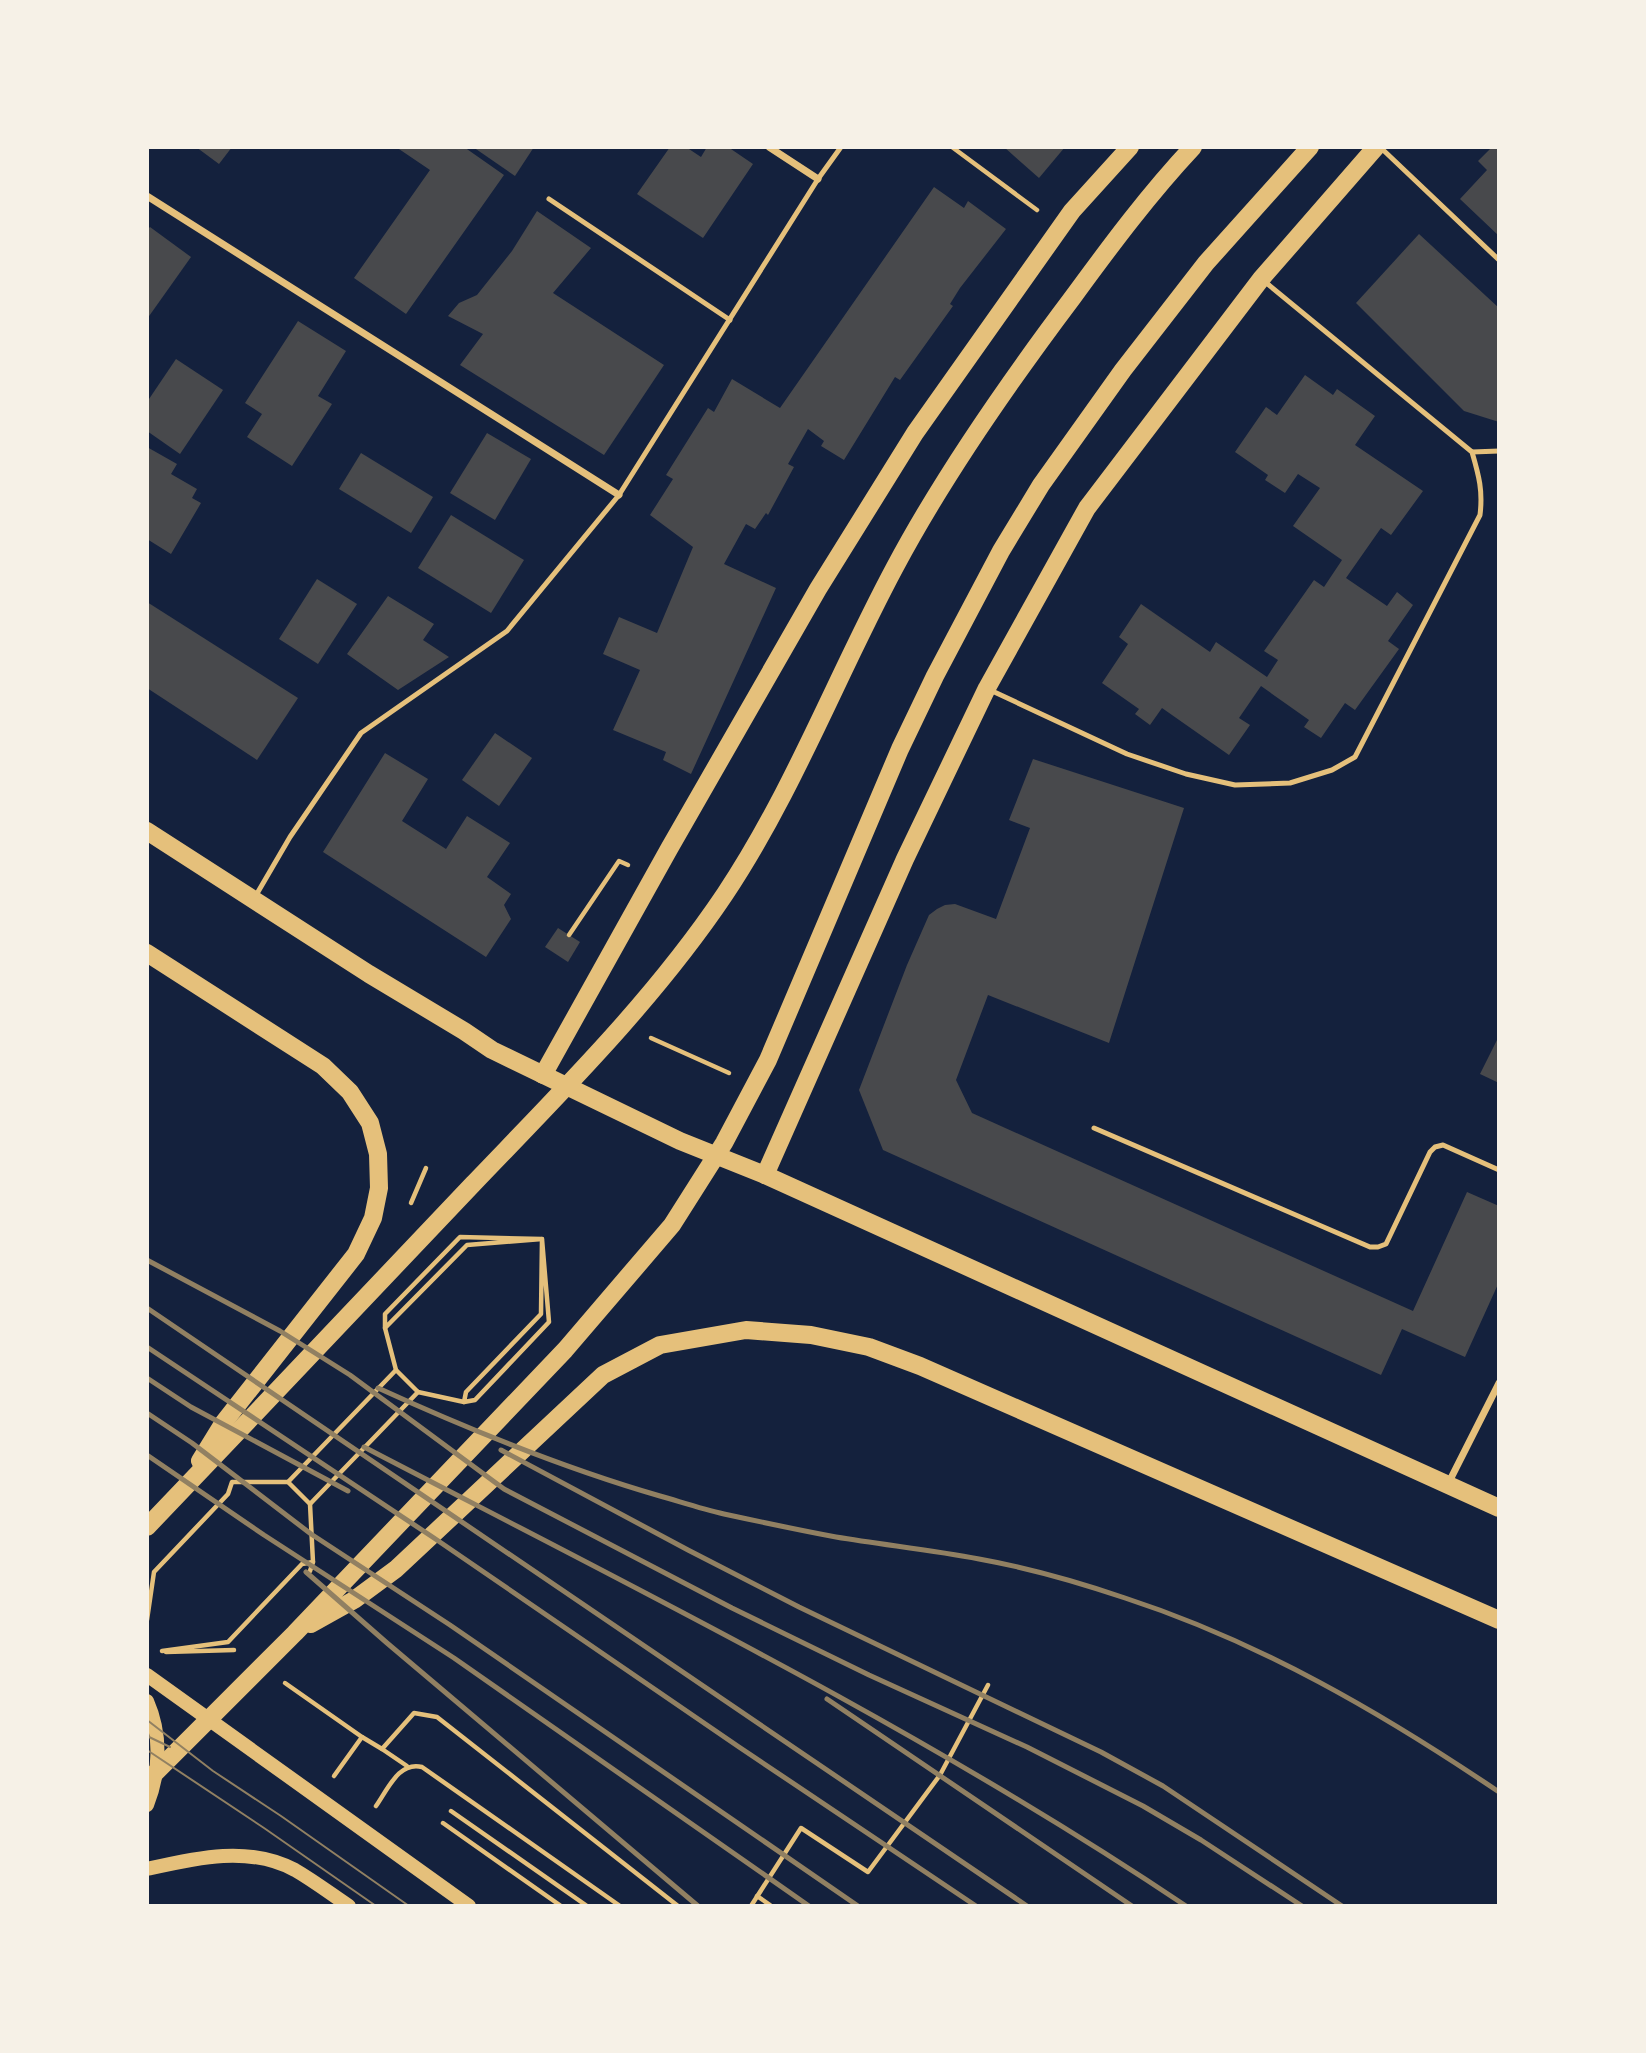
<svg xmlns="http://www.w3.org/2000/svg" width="1646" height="2053" font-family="Karla,sans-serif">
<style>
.building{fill:#48494c}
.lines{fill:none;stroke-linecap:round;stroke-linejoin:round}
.path{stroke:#e5c07b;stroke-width:4.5}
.service{stroke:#e5c07b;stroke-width:5}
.minor{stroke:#e5c07b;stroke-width:7}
.secondary{stroke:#e5c07b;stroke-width:14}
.primary{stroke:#e5c07b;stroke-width:18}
.tram{stroke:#918062;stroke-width:2}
.rail{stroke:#918062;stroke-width:5}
</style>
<rect width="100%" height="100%" fill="#14213d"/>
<!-- building -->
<g class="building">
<polygon points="196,147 232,147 219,164"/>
<polygon points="396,147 464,147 504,175 406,314 354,278 430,170"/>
<polygon points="473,147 534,147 515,176"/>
<polygon points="670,147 686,147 701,157 707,147 728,147 753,164 703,238 637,194"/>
<polygon points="1004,147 1065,147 1039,178"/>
<polygon points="1492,147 1499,147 1499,236 1460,199 1487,170 1478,161"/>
<polygon points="934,187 964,208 968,201 1006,229 960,288 950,304 953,306 900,380 895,377 844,460 821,446 824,441 808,429 788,464 794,467 768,515 766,513 755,529 746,524 724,564 776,588 691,774 663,760 666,752 613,730 640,670 603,654 619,617 657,633 693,547 650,515 673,479 666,475 708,408 714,412 732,379 780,408"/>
<polygon points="537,211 591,248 553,293 664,365 604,455 460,365 483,334 448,316 459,303 477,295 512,251"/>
<polygon points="150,227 191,257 147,319 147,230"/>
<polygon points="1419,234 1499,308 1499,422 1464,411 1356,303"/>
<polygon points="298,321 346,351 318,396 332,404 292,466 247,437 262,414 245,403"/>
<polygon points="176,359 223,390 180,454 147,431 147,402"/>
<polygon points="1305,375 1333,395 1337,389 1375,416 1355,445 1423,491 1391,535 1381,528 1346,578 1387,606 1397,592 1413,605 1388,641 1399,649 1355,710 1345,703 1321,738 1304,727 1309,720 1261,686 1239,718 1250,725 1229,755 1162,708 1150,725 1135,714 1139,709 1102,683 1128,644 1119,637 1141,604 1210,652 1216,642 1267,677 1278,660 1264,651 1314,580 1324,587 1342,560 1293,526 1320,488 1298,474 1285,493 1265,480 1268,475 1235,452 1266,407 1277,415"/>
<polygon points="487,433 531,459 495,520 450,493"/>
<polygon points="147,447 177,464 171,474 197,489 192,498 201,503 171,554 147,539"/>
<polygon points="361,453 433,497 411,533 339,489"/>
<polygon points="451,515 524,560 491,613 418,568"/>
<polygon points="317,579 357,604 318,664 279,639"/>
<polygon points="388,596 434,624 423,640 449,657 398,690 347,654"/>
<polygon points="147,602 298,698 257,760 147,688"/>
<polygon points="495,733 532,758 499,806 462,780"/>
<polygon points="385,753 428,779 402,821 446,849 467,816 510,843 487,877 511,894 504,905 511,919 486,957 323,852"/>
<polygon points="1033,759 1184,808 1109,1043 988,995 956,1080 972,1113 1413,1311 1467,1192 1499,1206 1499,1282 1465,1357 1402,1329 1381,1375 883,1150 859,1090 907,965 929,915 937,909 945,905 955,904 996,919 1030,828 1009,820"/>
<polygon points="558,928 580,942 568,962 545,947"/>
<polygon points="1499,1036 1499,1083 1480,1074"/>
</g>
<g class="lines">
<!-- path -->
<g class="path">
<polyline points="952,147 1037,210"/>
<polyline points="569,935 619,861 628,865"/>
<polyline points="651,1038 729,1073"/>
<polyline points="411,1203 426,1168"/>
<polygon points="460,1237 542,1239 467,1245 385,1328 385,1314"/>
<polygon points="542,1239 549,1322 475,1400 464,1402 466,1392 541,1314"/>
<polyline points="385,1328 396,1370 418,1392 464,1402"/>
<polyline points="233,1482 288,1482 310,1504 313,1562"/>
<polyline points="288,1482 396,1370"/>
<polyline points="310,1504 418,1392"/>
<polyline points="147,1620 154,1572 228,1494 232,1482"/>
<polyline points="162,1651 228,1642 302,1564 313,1562 310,1571"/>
<polyline points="166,1652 234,1650"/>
<polyline points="285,1683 362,1737 334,1776"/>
<polyline points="362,1737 382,1749 414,1713 437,1717 678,1906"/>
<polyline points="382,1749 407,1766"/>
<path d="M376,1806C388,1789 399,1761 422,1767L620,1906"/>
<polyline points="451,1811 587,1906"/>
<polyline points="443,1823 561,1906"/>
<polyline points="757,1896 770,1905"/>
<polyline points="751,1906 801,1828 868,1872 940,1775 988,1685"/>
</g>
<!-- service -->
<g class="service">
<polyline points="1380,147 1499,260"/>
<polyline points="549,199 730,320"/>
<polyline points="1472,452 1499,451"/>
<path d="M990,690L1127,754L1186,774L1235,785L1290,783L1332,770L1355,757L1480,515C1483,491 1479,476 1472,452L1264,281"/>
<polyline points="255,897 290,837 361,733 507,631 619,495 818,179 841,147"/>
<polyline points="1094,1128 1370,1247 1378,1247 1386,1244 1430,1152 1435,1147 1443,1145 1499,1170"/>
</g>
<!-- minor -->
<g class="minor">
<polyline points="769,147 818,179"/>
<polyline points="147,196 619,495"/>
<polyline points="1448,1484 1499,1383"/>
</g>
<!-- secondary -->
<g class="secondary">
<polyline points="147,1675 469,1906"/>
<path d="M147,1701C162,1735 160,1772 147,1805"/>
<path d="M147,1869C195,1858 249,1845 295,1870C314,1881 331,1894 349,1906"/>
</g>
<!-- primary -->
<g class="primary">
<polyline points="147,831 369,974 464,1031 492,1050 680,1141 765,1175 1499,1508"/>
<polyline points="147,953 323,1066 350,1092 370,1123 378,1154 379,1188 373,1218 356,1254 224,1422 200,1461"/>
<polyline points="543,1075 669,849 818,589 915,433 1072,211 1130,147"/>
<polyline points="765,1175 905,859 987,688 1087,508 1261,279 1376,147"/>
<path d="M147,1527C256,1413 365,1298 473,1184C561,1092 654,1000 725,894C793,792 837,675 895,567C945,473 1009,382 1073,297C1111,245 1149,194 1193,147"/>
<polyline points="311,1624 354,1600 396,1569 603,1375 660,1345 746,1330 811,1335 869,1347 920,1366 1499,1620"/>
<polyline points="147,1781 295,1633 565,1350 672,1225 724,1143 768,1060 900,749 935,676 1001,551 1041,485 1123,370 1206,263 1310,147"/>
</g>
<!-- tram -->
<g class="tram">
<polyline points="147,1720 213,1771 281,1816 409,1906"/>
<polyline points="147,1736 170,1747"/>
<polyline points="147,1750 264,1828 376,1906"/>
</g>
<!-- rail -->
<g class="rail">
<polyline points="147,1260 280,1331 350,1375 504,1489 732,1608 869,1675 1027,1747 1143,1806 1201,1840 1302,1906"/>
<polyline points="147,1308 1027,1906"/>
<polyline points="147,1347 434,1538 739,1747 976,1906"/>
<polyline points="147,1378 191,1407 348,1491"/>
<path d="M378,1388C470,1430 563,1468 660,1496C681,1502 702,1509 724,1514C761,1522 799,1530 836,1537C884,1545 932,1550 979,1559C1029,1568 1078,1582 1125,1598C1260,1642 1382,1713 1499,1792"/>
<polyline points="147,1413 192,1443 311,1534 450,1625 858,1906"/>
<path d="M364,1447C643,1592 925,1731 1186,1906"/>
<polyline points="501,1450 688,1550 799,1607 1101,1752 1163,1786 1342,1906"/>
<polyline points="147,1455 264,1535 454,1658 809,1906"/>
<polyline points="306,1572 387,1643 698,1906"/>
<polyline points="827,1699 1132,1906"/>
</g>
</g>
<!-- border -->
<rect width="1646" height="2053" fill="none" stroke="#f6f1e7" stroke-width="298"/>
</svg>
